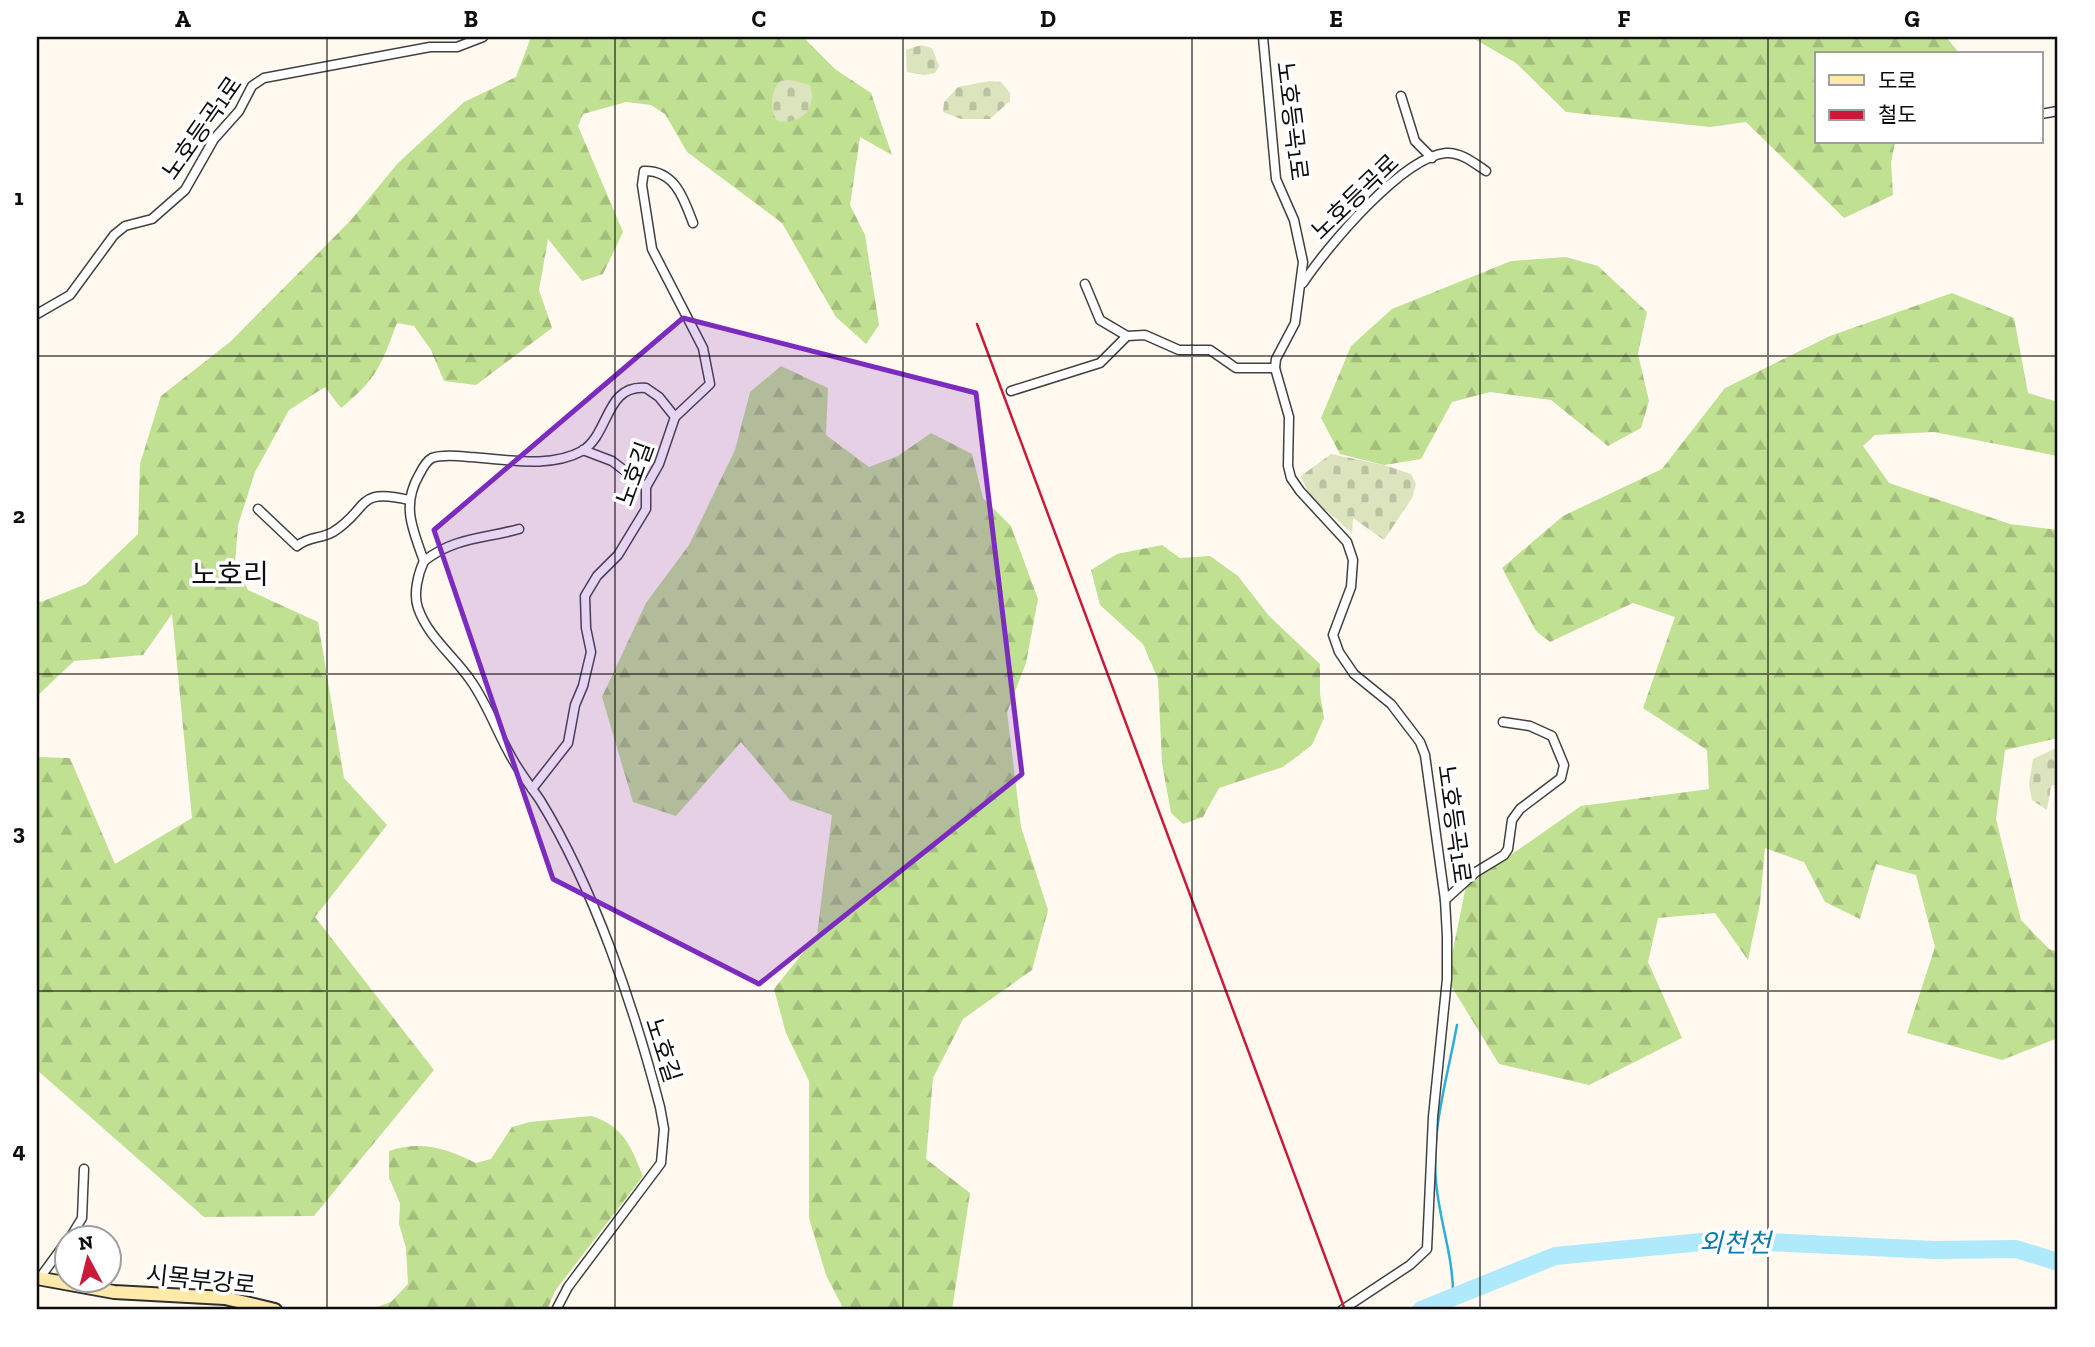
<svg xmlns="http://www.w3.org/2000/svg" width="2095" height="1347" font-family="'Zilla Slab','Noto Sans KR',serif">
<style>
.forest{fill:url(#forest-firs)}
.cemetery{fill:url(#cemetery-stones)}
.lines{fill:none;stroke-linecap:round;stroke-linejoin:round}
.stream{stroke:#2eadd9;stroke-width:2.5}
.river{stroke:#aee9fc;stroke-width:18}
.minor-casing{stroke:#414141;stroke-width:11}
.secondary-casing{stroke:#303030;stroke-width:16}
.minor{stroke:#fff;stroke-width:8}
.secondary{stroke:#ffeaaa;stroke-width:12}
.rail{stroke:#cb193a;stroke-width:2.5}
.marked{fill:#7b2cbf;fill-opacity:0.2;stroke:#7b2cbf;stroke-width:5;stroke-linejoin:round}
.grid{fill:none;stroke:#0e0e0e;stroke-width:2;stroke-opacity:0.55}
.labels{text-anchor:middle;stroke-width:7;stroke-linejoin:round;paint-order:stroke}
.street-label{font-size:24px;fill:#0e0e0e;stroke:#fff}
.water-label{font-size:26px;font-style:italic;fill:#0b7cab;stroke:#fff}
.quarter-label{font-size:28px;fill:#0e0e0e;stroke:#fff}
.neatline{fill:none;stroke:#0e0e0e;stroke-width:2.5}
.grid-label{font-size:23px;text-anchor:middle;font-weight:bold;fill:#0e0e0e}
</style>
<defs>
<pattern id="forest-firs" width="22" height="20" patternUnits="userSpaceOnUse" patternTransform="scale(1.75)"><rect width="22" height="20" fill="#c0e092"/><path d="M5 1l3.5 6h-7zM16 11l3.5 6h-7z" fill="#a4bf7d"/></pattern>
<pattern id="cemetery-stones" width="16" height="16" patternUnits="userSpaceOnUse" patternTransform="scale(1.75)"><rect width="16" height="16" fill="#dce4bd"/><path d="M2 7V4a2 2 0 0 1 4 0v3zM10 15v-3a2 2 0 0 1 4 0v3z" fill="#bcc2a1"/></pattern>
</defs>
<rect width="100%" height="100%" fill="#fff9ef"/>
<!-- forest -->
<g class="forest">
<path d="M531,37H803L835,69L871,93L892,155L860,137L850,205L865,235L879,325L866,344L836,317L782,223L687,152L665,114L651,105L626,102L583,114L578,126L623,232L603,274L582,281L548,239L539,290L552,328L476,385L444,381L431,350L414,326L397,323C381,365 377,379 341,408L325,387L289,410L255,472L238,525L235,564L248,590L318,622L344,778L387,825L315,917L434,1070L314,1216L204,1217L37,1070V757L70,758L115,864L192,818L172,614L143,655L74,661L37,696V600L41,602L86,584L138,534L140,464L161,396L230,342L351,220L398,163L464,102L516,77Z"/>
<polygon points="1471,37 1946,37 1960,54 1817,54 1817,142 1895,142 1891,163 1893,195 1844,218 1746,122 1710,127 1566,112 1516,63"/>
<polygon points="1566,257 1598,266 1647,312 1638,354 1649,401 1641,428 1608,446 1551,400 1490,392 1452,402 1421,459 1384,465 1340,454 1321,418 1351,346 1392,309 1511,261"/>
<polygon points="1952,293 2014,318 2028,393 2058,402 2058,456 1934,432 1875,435 1863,446 1889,483 2010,524 2058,530 2058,738 2005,750 1996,819 2021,920 2049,949 2058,952 2058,1038 2002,1060 1907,1033 1935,947 1916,875 1876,864 1860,919 1825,902 1804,862 1765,848 1760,903 1748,960 1715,913 1658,918 1648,962 1682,1038 1589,1085 1499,1064 1447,979 1466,886 1581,806 1709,789 1707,750 1643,708 1675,617 1633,603 1550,642 1536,631 1502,568 1563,516 1662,469 1725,388 1830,336"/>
<polygon points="781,366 828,388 826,435 869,467 898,456 931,433 972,454 983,498 1011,526 1038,599 1026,663 1007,712 1021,827 1048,910 1032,970 963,1019 933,1078 926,1159 970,1193 952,1310 844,1310 826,1275 809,1218 809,1081 786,1033 774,989 817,935 832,815 790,800 741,742 676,816 633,802 602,697 646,603 689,545 735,450 750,392"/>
<polygon points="1162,545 1180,558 1210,556 1238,576 1269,616 1320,664 1320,694 1324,718 1312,745 1283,767 1219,788 1203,817 1183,824 1171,813 1162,763 1158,679 1143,644 1100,605 1091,570 1117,554"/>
<path d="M591,1116C624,1126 631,1147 643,1176L555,1291L547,1310H368L391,1302L408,1284L406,1248L399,1224L400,1203L389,1178V1151C421,1140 447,1149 476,1163L491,1159L512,1127L530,1122Z"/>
</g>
<!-- cemetery -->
<g class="cemetery">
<polygon points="921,45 932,48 939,66 935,73 924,75 907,72 906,50"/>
<path d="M790,80L810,85C818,109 801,125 777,121C769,109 771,93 779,81Z"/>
<polygon points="989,81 1001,82 1010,93 1010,101 990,119 961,119 943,112 944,102 958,87"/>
<polygon points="1331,454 1384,465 1411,474 1416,484 1412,498 1384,540 1353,518 1352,533 1309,495 1301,476"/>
<polygon points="2058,747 2058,784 2051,786 2047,810 2032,800 2029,784 2033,759"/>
</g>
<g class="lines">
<!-- stream -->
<path class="stream" d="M1453,1298C1454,1257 1439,1221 1436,1181C1431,1130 1448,1075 1457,1025"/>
<!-- river -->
<polyline class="river" points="1421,1310 1555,1256 1723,1240 1935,1250 2016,1249 2058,1262"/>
<!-- minor casing -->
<g class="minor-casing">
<g id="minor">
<polyline points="1263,37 1276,179 1294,220 1303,262 1295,323 1276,359 1275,368 1289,417 1288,466 1291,478 1300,491 1347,542 1353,560 1351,587 1333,635 1339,652 1354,674 1391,704 1420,742 1425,755 1445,900 1447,936 1447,979 1433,1117 1427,1249 1410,1265 1342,1310"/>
<polyline points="1401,96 1415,141 1432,158"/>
<polyline points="2041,114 2058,111"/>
<path d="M1303,283C1327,247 1402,157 1446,153C1461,152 1474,163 1486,171"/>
<polyline points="1085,284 1100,320 1127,336 1145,335 1179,350 1210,350 1236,368 1275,368"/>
<polyline points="37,314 70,295 114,235 125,226 152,219 185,190 214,139 239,111 252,86 264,78 430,47 457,47 483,37"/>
<polyline points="1011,391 1100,363 1127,336"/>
<path d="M675,417L710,384L703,348L652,249L642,185L644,171C675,170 684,199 693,223"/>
<polyline points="583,450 612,461 646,487"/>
<path d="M258,509L297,546C309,536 321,539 333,532C370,509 355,487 409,500"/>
<path d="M424,561C455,537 483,539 519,529"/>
<path d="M532,789L568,743L575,705L583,686L591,652L586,628L585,596L597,576L618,555L646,509V487L659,464L675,417L659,397L646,388C605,384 610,434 582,451C549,469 505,459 470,457C459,456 443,454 432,458C426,461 422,469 419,475C401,506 413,530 424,561C418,574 413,594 418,608C428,637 454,656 471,681C488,705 498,735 513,760C521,774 531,787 540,800C594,888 634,1007 660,1107L664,1129L661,1163L568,1287L556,1310"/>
<polyline points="1445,900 1476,872 1504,855 1508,849 1512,820 1520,809 1561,778 1564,765 1552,736 1530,726 1503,722"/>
<polyline points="70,1238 82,1218 84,1169"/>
<polyline points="39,1279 66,1242"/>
</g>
</g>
<!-- secondary casing -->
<g class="secondary-casing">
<polyline id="secondary" points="37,1278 114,1292 225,1298 275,1310"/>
</g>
<!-- minor -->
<use href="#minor" class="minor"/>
<!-- secondary -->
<use href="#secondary" class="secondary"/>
<!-- rail -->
<polyline class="rail" points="977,324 1345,1310"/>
</g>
<!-- marked area -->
<path class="marked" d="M683,318L976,393L1022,774L759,984L553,879L434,530Z"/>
<!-- grid -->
<path class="grid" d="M327,37V1310M615,37V1310M903,37V1310M1192,37V1310M1480,37V1310M1768,37V1310M37,356H2058M37,674H2058M37,991H2058"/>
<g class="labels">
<!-- street labels -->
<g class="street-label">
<text transform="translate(1292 121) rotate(83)" y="8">노호등곡1로</text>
<text transform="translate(202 128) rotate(-55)" y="8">노호등곡1로</text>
<text transform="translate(1355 197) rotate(-44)" y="8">노호등곡로</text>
<text transform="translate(635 474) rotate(-70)" y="8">노호길</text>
<text transform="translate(1454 824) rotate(82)" y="8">노호등곡1로</text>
<text transform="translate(663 1050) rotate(72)" y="8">노호길</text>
<text transform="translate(201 1280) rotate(6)" y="8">시목부강로</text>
</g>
<!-- water labels -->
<g class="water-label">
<text x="1735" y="1252">외천천</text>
</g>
<!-- quarter labels -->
<g class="quarter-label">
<text x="230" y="584">노호리</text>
</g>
</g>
<!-- border -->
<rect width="2095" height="1347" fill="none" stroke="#ffffff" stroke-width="77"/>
<!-- legend -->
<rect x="1815" y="52" width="228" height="91" fill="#ffffff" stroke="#9f9f9f" stroke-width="2"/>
<rect x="1829" y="75" width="35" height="10" fill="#ffeaaa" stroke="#9f9f9f" stroke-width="2"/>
<text x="1878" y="88" font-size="21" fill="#0e0e0e">도로</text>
<rect x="1829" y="110" width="35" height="10" fill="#cb193a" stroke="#9f9f9f" stroke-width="2"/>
<text x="1878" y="122" font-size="21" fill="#0e0e0e">철도</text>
<!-- north arrow -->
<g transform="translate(88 1259) rotate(353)"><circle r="33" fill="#ffffff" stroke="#9f9f9f" stroke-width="2"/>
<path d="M0-5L12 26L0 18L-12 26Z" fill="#cb193a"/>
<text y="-10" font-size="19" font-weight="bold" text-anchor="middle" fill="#0e0e0e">N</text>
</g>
<rect x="38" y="38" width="2018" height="1270" class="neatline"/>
<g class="grid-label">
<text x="183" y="27">A</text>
<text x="471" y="27">B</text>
<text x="759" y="27">C</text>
<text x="1048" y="27">D</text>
<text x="1336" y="27">E</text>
<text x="1624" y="27">F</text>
<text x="1912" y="27">G</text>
<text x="19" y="205">1</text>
<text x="19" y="523">2</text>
<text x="19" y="840">3</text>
<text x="19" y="1158">4</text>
</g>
</svg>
